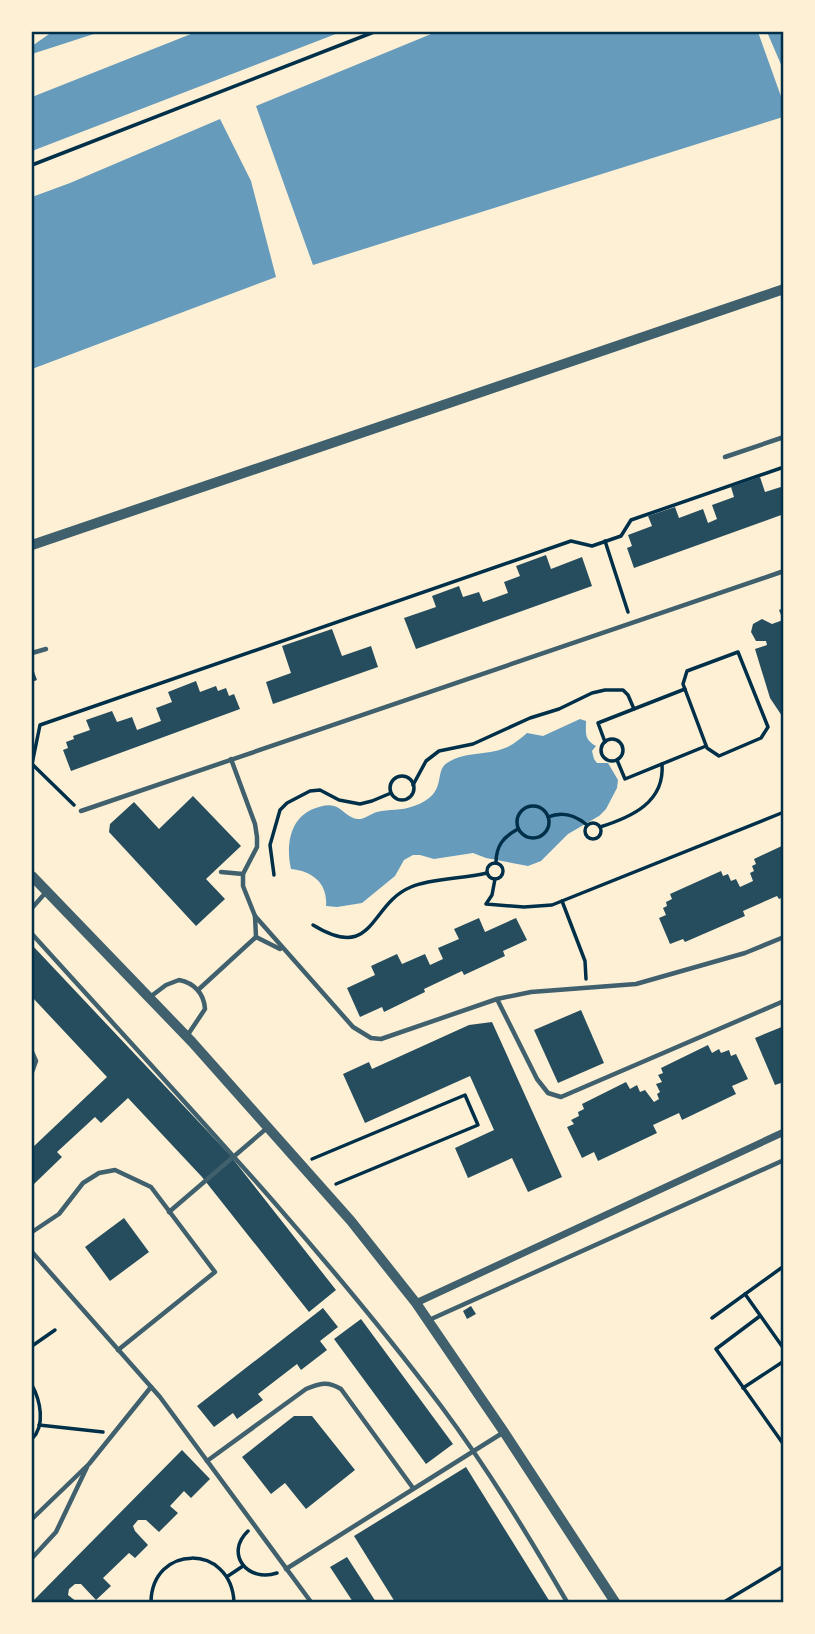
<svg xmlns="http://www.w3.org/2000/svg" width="815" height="1634" font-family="Manrope,sans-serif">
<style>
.water{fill:#669bbc}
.building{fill:#264d5e}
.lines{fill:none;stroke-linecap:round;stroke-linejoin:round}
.path{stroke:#003049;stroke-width:3.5}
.service{stroke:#3f606c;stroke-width:4.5}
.minor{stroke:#3f606c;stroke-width:7}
.tertiary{stroke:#3f606c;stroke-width:10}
.neatline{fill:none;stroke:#003049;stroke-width:2.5}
</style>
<rect width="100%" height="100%" fill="#fdf0d5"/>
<!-- water -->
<g class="water">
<polygon points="52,32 100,32 32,54 32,46"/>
<polygon points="196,32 341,32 32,151 32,97"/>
<polygon points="436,32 758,32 783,102 783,117 313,265 256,106"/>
<polygon points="767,32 783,32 783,69"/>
<polygon points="220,119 251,181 276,277 32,369 32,197 70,183"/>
<path d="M580,719L586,721C586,734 584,739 596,746L592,751L594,759L597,763H608L618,780L617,788L606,809L599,816L568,834L541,861L528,866L486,858L473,853L434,859L420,855H413L404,860L395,876L362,903L337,907L326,906C328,884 313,871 291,869C286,847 289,819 313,809C319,807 327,804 334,806C342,808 348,818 357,819C364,820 370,814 377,812C389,809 401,811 414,806C449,794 433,772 447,763C465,751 486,756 505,748C513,745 520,739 527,733L543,736Z"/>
</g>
<!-- building -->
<g class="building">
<polygon points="760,477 765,492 784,486 784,514 634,568 627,548 632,546 628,535 652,526 648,516 675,507 679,518 703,509 708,523 717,519 712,505 734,497 731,487"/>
<polygon points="546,555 551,569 582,557 592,586 416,649 404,618 436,607 432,596 459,586 463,597 479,592 483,602 508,593 504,582 520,576 516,566"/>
<polygon points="784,608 784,719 770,698 755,649 767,645 766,641 756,641 751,632 753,624 762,619 772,624 783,620 779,610"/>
<polygon points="332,629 342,656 371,646 378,667 273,704 266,682 291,673 282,646"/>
<polygon points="32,666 37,680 32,682"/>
<polygon points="196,681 200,692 216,686 218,691 226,688 229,696 234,694 240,709 71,771 63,750 68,748 66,742 74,739 73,736 90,730 86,720 112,711 117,722 132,717 137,730 161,721 156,708 172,702 168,692"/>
<polygon points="193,796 241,846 206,879 225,899 196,926 109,832 110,824 134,802 159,829"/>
<polygon points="784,845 784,897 779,899 777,896 743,911 745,916 685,942 683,939 670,944 659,918 666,915 663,908 667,906 666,902 672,899 670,894 721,871 723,876 728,874 731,881 736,879 740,887 753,881 750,873 754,871 752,866 756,864 754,859"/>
<polygon points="479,918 485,932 516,918 527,940 503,951 505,956 464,975 462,971 424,989 425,992 384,1012 382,1007 360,1017 347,988 375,975 371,966 397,954 402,964 425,954 430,965 443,959 438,948 459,939 454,929"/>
<polygon points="32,945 229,1154 336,1290 309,1312 202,1177 128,1098 101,1123 95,1117 57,1152 62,1157 34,1184 32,1182 32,1148 107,1077 32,997"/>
<polygon points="581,1010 604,1063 558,1083 534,1030"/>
<polygon points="492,1022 562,1177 528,1192 512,1158 468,1178 455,1148 494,1130 470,1076 365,1123 343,1074 369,1062 372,1069 469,1025"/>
<polygon points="784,1026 784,1082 775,1085 755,1038"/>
<polygon points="708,1045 712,1053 719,1049 721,1053 729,1050 731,1056 736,1054 748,1079 732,1086 736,1094 682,1120 679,1113 653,1125 657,1133 598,1161 594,1152 582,1158 567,1127 574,1124 571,1120 579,1116 578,1112 584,1109 582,1104 626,1082 630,1089 637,1085 640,1092 645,1090 654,1102 659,1099 657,1094 660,1092 656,1084 662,1082 658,1075 663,1073 661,1068"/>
<polygon points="124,1218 149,1252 110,1281 85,1247"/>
<polygon points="471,1306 476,1314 467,1319 463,1311"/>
<polygon points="323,1308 338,1327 320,1341 327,1350 301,1370 297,1364 258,1394 263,1400 237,1419 233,1413 214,1427 197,1406"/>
<polygon points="361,1319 453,1444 426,1464 334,1339"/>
<polygon points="294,1416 312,1416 355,1470 306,1509 285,1483 271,1494 242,1457"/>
<polygon points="182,1450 210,1479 191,1498 184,1491 170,1506 178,1513 159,1532 146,1520 138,1520 133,1526 135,1531 148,1545 135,1558 129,1553 103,1578 111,1586 96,1600 81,1584 75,1584 69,1589 68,1595 77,1602 32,1602"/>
<polygon points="466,1467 550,1602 395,1602 354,1536"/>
<polygon points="347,1557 376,1602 353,1602 330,1567"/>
</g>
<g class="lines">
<!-- path -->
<g class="path">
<polyline points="32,165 374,32"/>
<polyline points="605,541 628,612"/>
<polygon points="738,652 768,727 761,738 719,756 707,748 683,684 687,671"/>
<circle cx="612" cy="750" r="11"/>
<polyline points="605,742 598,723 685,689"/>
<polyline points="617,760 625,779 706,746"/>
<polyline points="32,764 40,725 571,541 592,546 621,536 631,520 784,467"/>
<polyline points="32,764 74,805"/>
<circle cx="402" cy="788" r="12"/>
<polyline points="413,785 426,761 439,751 473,744 530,718 559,709 592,693 605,690 623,690 628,695 634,709"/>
<circle cx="533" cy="822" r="16"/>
<path d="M548,817C563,811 575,815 587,825"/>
<circle cx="593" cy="831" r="8"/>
<path d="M600,827C632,817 665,802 662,764"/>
<circle cx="495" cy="871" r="8"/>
<path d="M496,863C496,846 503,837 518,829"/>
<polyline points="274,875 270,845 280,810 287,803 310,791 320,790 339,800 360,804 372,801 391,793"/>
<polyline points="495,879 492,895 486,904 524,907 552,905 784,812"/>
<polyline points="562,901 585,961 586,979"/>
<path d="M313,925C375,963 369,904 411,887C432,878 463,879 487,873"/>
<polyline points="312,1159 465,1095 478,1125 336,1184"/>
<polyline points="745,1294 784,1349"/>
<polyline points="760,1316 716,1349 784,1445"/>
<polyline points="712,1318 784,1266"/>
<polyline points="32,1346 55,1330"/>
<path d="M32,1385C40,1400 46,1425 32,1439"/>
<polyline points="743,1388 784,1361"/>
<polyline points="39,1425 103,1432"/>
<path d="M248,1531C224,1554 248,1583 277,1573"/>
<polyline points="228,1576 243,1566"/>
<path d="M151,1602C152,1544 231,1543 234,1602"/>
<polyline points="724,1602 784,1566"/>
</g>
<!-- service -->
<g class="service">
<polyline points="725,457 784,437"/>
<polyline points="32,653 46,649"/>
<polyline points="231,759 255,824 257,837 257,847 243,874 243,886 255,916 256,937"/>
<polyline points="81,811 784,571"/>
<polyline points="221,872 243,874"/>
<polyline points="32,908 47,891"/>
<polyline points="255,916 353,1027 371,1038 381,1039 497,999 531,992 636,984 745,953 784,937"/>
<path d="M32,934C171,1088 315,1239 441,1406C488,1469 528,1535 567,1602"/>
<polyline points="256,937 280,949"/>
<polyline points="198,990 256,937"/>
<path d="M150,997L166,985L179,980C194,983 204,993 205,1009L187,1036"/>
<polyline points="497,999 537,1079 548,1093 561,1097 784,1001"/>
<polyline points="32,1052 36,1061 32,1072"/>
<polyline points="169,1212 267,1128"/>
<polyline points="32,1232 59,1214 83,1183 99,1173 115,1170 151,1187 215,1272 118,1350"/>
<polyline points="32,1252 160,1397 311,1602"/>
<polyline points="429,1320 784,1160"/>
<path d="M207,1461L306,1389C320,1383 328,1381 341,1389L413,1488"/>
<polyline points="32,1519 89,1464 151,1387"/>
<polyline points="32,1558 56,1532 87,1467"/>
<polyline points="286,1569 504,1432"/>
</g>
<!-- minor -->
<polyline class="minor" points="416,1303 784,1132"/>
<!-- tertiary -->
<g class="tertiary">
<polyline points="32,545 784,289"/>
<polyline points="32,876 192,1042 351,1221 416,1303 504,1432 615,1602"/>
</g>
</g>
<!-- border -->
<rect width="815" height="1634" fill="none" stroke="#fdf0d5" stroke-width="66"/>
<rect x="33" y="33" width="749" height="1568" class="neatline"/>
</svg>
